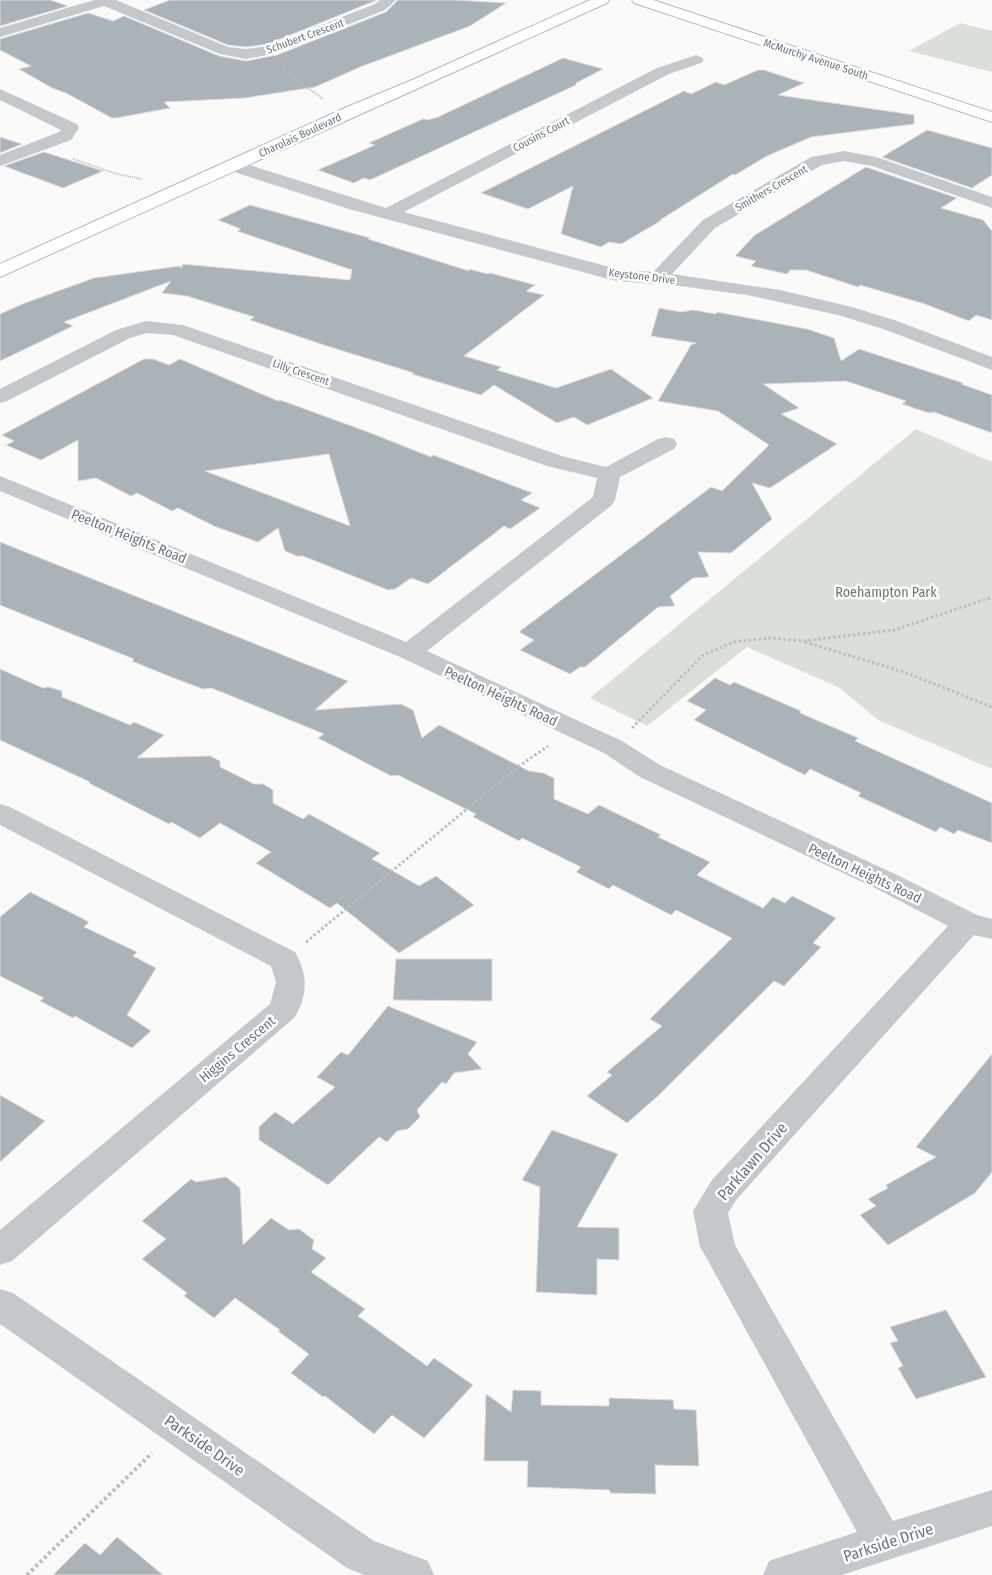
<svg xmlns="http://www.w3.org/2000/svg" width="992" height="1575" font-family="'Fira Sans Condensed',sans-serif">
<style>
.green{fill:#dadfd7}
.building{fill:#aab3b9;stroke:#dcdcda;fill-rule:evenodd}
.lines{fill:none;stroke-linecap:round;stroke-linejoin:round}
.secondary-casing{stroke:#b3babf;stroke-width:2}
.path-far2{stroke:#bbbfc2;stroke-width:2;stroke-dasharray:1 1;stroke-linecap:butt}
.path-far1{stroke:#bbbfc2;stroke-width:3;stroke-dasharray:2.5 2.5;stroke-linecap:butt}
.path{stroke:#bbbfc2;stroke-width:4;stroke-dasharray:3 3;stroke-linecap:butt}
.street{fill:#c3c8cc;fill-rule:evenodd}
.secondary{fill:#fff;fill-rule:evenodd}
.labels{text-anchor:middle;stroke-width:5;stroke-linejoin:round;paint-order:stroke}
.far-street-label{font-size:11px;fill:#657683;stroke:#fff}
.street-label{font-size:14px;fill:#657683;stroke:#fff}
.park-label{font-size:14px;fill:#687a64;stroke:#fff}
.near-street-label{font-size:16px;fill:#657683;stroke:#fff}
</style>
<rect width="100%" height="100%" fill="#fafaf8"/>
<!-- green -->
<g class="green">
<polygon points="960,23 992,31 992,72 909,51"/>
<polygon points="916,429 992,462 992,769 878,720 840,688 747,647 647,726 590,698"/>
</g>
<!-- building -->
<g class="building">
<polygon points="0,0 50,0 68,6 0,26"/>
<polygon points="170,0 377,0 268,44 246,47 228,45 144,10"/>
<polygon points="398,0 456,0 506,3 470,26 360,67 315,87 245,98 164,102 170,108 116,118 112,118 66,93 52,88 19,69 31,66 0,50 0,39 88,13 113,21 124,16 219,56 246,61 277,55 386,12"/>
<polygon points="563,58 603,69 576,83 576,85 370,180 364,178 354,183 318,170 375,145 369,143 423,119 427,120 438,117"/>
<polygon points="758,70 764,70 804,83 778,95 914,115 914,124 811,137 767,156 735,175 733,174 660,220 662,220 621,244 609,242 601,247 561,234 573,186 528,209 481,193 684,91 691,94 716,82 724,85"/>
<polygon points="927,130 992,148 992,175 972,188 882,157"/>
<polygon points="0,137 22,144 0,153"/>
<polygon points="44,152 103,171 63,188 4,166"/>
<polygon points="866,167 957,198 941,208 983,220 992,231 992,320 976,315 969,321 925,304 860,285 858,287 806,270 790,270 787,274 751,266 756,261 735,256 755,235"/>
<polygon points="250,205 370,238 368,239 469,271 469,269 488,274 490,273 535,285 526,291 544,295 464,356 501,367 497,370 556,388 611,369 653,398 587,425 574,417 557,423 494,385 481,395 412,374 414,373 324,345 250,320 254,317 187,296 162,293 171,281 64,322 73,326 0,361 0,314 25,303 94,278 180,266 181,268 183,264 350,280 352,270 237,231 241,229 218,220"/>
<polygon points="659,308 681,312 693,310 716,314 717,312 807,329 834,338 841,361 859,349 963,383 961,384 992,395 992,433 934,412 929,413 902,404 906,401 846,381 763,384 799,408 781,414 837,444 770,488 752,483 772,519 731,553 698,552 709,577 693,578 670,596 675,606 658,607 585,667 580,667 570,674 520,650 534,640 519,632 711,487 722,491 769,445 718,411 658,401 691,345 696,343 651,336"/>
<path d="M144,359H153L169,365L180,359L278,401L280,400L368,432L431,457L433,455L462,466L532,493L521,500L540,508L510,529L504,526L428,584L411,578L395,589L388,590L303,556H297L285,551L278,528L258,542L214,526L178,508L172,511L137,493L131,496L96,478L78,481V440L41,460L6,445L14,441L2,435ZM329,454L350,526L205,471Z"/>
<polygon points="0,542 348,681 315,710 401,704 413,710 422,738 439,725 529,771 543,773 554,778 554,799 588,814 599,805 661,835 658,837 710,862 697,875 763,908 773,897 785,903 792,896 836,918 813,943 821,947 784,986 774,981 659,1095 627,1123 587,1096 612,1075 607,1072 662,1026 650,1019 732,938 676,910 671,915 613,885 609,889 576,872 581,867 522,838 519,841 473,817 476,814 398,775 391,776 318,738 324,734 224,693 211,688 203,689 171,677 132,661 134,659 0,605"/>
<polygon points="0,669 43,688 49,687 62,691 62,697 130,725 134,722 164,735 137,758 210,756 220,761 220,767 254,784 263,784 273,790 273,803 303,819 309,814 380,853 372,859 419,886 436,876 474,905 399,953 337,903 330,908 256,863 271,852 220,823 200,838 171,822 169,824 89,783 90,782 0,740"/>
<polygon points="715,678 730,685 734,682 801,711 800,713 858,738 855,741 992,803 992,843 958,830 954,834 940,827 936,832 858,796 861,793 810,769 805,775 694,720 706,710 687,701"/>
<polygon points="30,892 89,922 84,927 137,952 133,956 156,968 127,1015 151,1031 132,1048 75,1016 73,1018 40,1001 44,998 0,976 0,917"/>
<polygon points="396,959 492,959 492,1001 393,1000"/>
<polygon points="388,1006 477,1042 468,1054 482,1069 454,1073 446,1084 442,1082 417,1110 420,1117 408,1129 397,1131 387,1142 379,1137 328,1185 259,1140 259,1127 275,1112 293,1124 335,1087 317,1077 341,1052 348,1055"/>
<polygon points="992,1054 992,1172 975,1193 888,1245 860,1215 876,1206 868,1199 888,1188 886,1185 936,1157 916,1147"/>
<polygon points="0,1095 45,1121 0,1162"/>
<polygon points="552,1130 618,1154 577,1227 619,1228 619,1260 597,1259 597,1295 536,1292 540,1187 522,1180"/>
<polygon points="226,1177 240,1188 243,1245 271,1218 289,1230 299,1229 314,1240 312,1249 326,1258 311,1272 365,1309 358,1316 427,1366 434,1358 473,1385 424,1438 392,1415 374,1434 325,1396 323,1397 291,1373 309,1354 278,1331 280,1330 235,1298 214,1318 184,1296 187,1293 142,1259 166,1239 142,1221 191,1179 196,1182"/>
<polygon points="946,1310 986,1377 916,1399 898,1368 903,1366 890,1343 898,1341 890,1327"/>
<polygon points="513,1390 541,1391 541,1405 609,1406 609,1398 673,1400 674,1409 696,1410 699,1466 655,1465 656,1494 610,1493 610,1490 527,1487 528,1461 484,1461 486,1394 511,1412"/>
<polygon points="117,1537 163,1575 53,1575 85,1543 100,1555"/>
</g>
<g class="lines">
<!-- secondary casing -->
<g class="secondary-casing">
<g id="secondary">
<polygon points="590,0 609,0 607,3 0,277 0,264 347,107 412,80"/>
<polygon points="632,0 653,0 992,112 992,122 634,3"/>
</g>
</g>
<!-- path-far2 -->
<g class="path-far2">
<polyline points="283,70 323,99"/>
<polyline points="73,159 117,174 141,179"/>
</g>
<!-- path-far1 -->
<g class="path-far1">
<polyline points="805,642 904,672 992,707"/>
<polyline points="632,728 702,656 734,642 770,638 802,641 894,630 992,597"/>
<polyline points="306,942 518,767 548,746"/>
</g>
<!-- path -->
<polyline class="path" points="27,1575 152,1453"/>
<!-- street -->
<g class="street">
<polygon points="94,0 116,0 228,47 246,49 268,46 375,4 380,0 396,0 385,10 276,53 246,59 220,54 104,6 0,37 0,28"/>
<polygon points="696,55 701,57 704,60 701,63 669,74 404,212 617,269 653,272 703,220 811,157 817,156 844,151 876,157 992,197 992,208 872,166 844,161 822,165 715,228 672,274 780,290 852,307 897,321 992,357 992,370 883,329 838,315 747,295 680,286 616,281 349,209 228,170 225,166 228,162 234,161 240,162 386,208 657,68"/>
<polygon points="0,89 77,124 79,128 71,140 0,166 0,155 59,132 61,130 0,100"/>
<polygon points="146,321 183,325 562,456 606,467 658,439 666,437 674,439 677,444 674,449 620,477 615,500 612,505 427,651 622,741 660,765 897,875 977,915 992,919 992,939 974,935 736,1200 728,1213 735,1245 893,1521 992,1490 992,1526 842,1575 763,1575 769,1561 857,1532 706,1257 700,1247 693,1211 712,1180 948,926 877,889 640,777 604,753 400,657 0,491 0,476 406,642 593,497 597,478 547,466 173,335 147,333 130,338 7,401 0,403 0,389 116,330"/>
<path d="M0,804L10,807L295,952C308,975 308,994 295,1017L12,1261L0,1265V1230L270,1004L276,982L271,966L0,825Z"/>
<polygon points="0,1289 13,1293 374,1541 428,1561 434,1575 364,1575 347,1568 0,1324"/>
</g>
<!-- secondary -->
<use href="#secondary" class="secondary"/>
</g>
<g class="labels">
<!-- far-street labels -->
<g class="far-street-label">
<text transform="translate(305 36) rotate(-20)" y="4">Schubert Crescent</text>
<text transform="translate(816 59) rotate(18)" y="4">McMurchy Avenue South</text>
<text transform="translate(541 134) rotate(-28)" y="4">Cousins Court</text>
<text transform="translate(300 135) rotate(-25)" y="4">Charolais Boulevard</text>
<text transform="translate(771 188) rotate(-30)" y="4">Smithers Crescent</text>
<text transform="translate(642 276) rotate(7)" y="4">Keystone Drive</text>
<text transform="translate(301 372) rotate(19)" y="4">Lilly Crescent</text>
</g>
<!-- street labels -->
<g class="street-label">
<text transform="translate(129 536) rotate(22)" y="5">Peelton Heights Road</text>
<text transform="translate(501 696) rotate(25)" y="5">Peelton Heights Road</text>
<text transform="translate(865 873) rotate(25)" y="5">Peelton Heights Road</text>
<text transform="translate(237 1049) rotate(-40)" y="5">Higgins Crescent</text>
</g>
<!-- park labels -->
<g class="park-label">
<text x="886" y="597">Roehampton Park</text>
</g>
<!-- near-street labels -->
<g class="near-street-label">
<text transform="translate(752 1161) rotate(-49)" y="6">Parklawn Drive</text>
<text transform="translate(205 1445) rotate(35)" y="6">Parkside Drive</text>
<text transform="translate(888 1542) rotate(-18)" y="6">Parkside Drive</text>
</g>
</g>
</svg>
